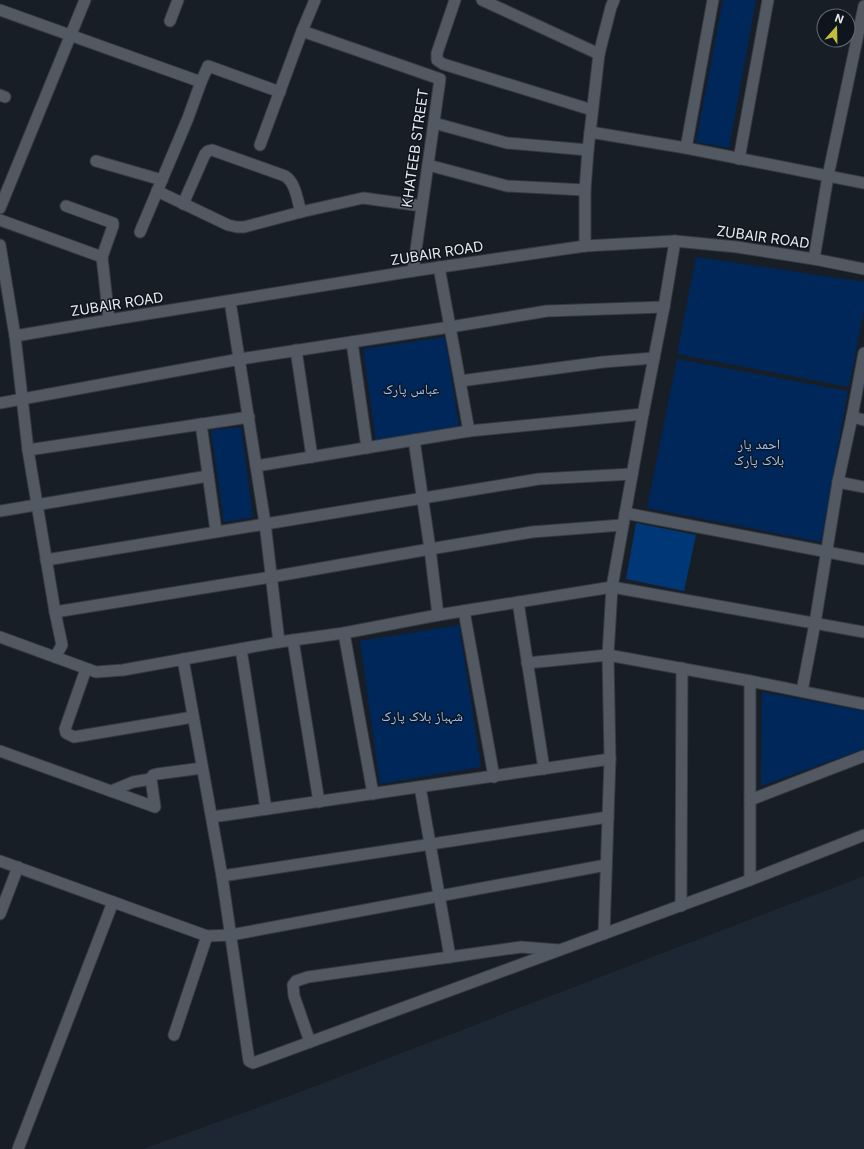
<svg xmlns="http://www.w3.org/2000/svg" width="864" height="1149" font-family="Inter,'Noto Naskh Arabic',sans-serif">
<style>
.built{fill:#1d2734}
.green{fill:#00275a}
.building{fill:#003777}
.lines{fill:none;stroke-linecap:round;stroke-linejoin:round}
.minor-casing{stroke:#363a40;stroke-width:13}
.tertiary-casing{stroke:#363a40;stroke-width:13}
.minor{stroke:#525963;stroke-width:11}
.tertiary{stroke:#525963;stroke-width:11}
.labels{text-anchor:middle;stroke-width:3;stroke-linejoin:round;paint-order:stroke}
.street-label{font-size:14px;fill:#e6eaf0;stroke:#0f151d}
.park-label{font-size:14px;fill:#99c2fa;stroke:#0f151d}
</style>
<rect width="100%" height="100%" fill="#181e26"/>
<!-- built -->
<polygon class="built" points="864,876 864,1149 143,1149 287,1097"/>
<!-- green -->
<g class="green">
<polygon points="723,0 756,0 729,148 696,142"/>
<polygon points="696,257 864,282 864,310 849,387 677,354"/>
<polygon points="445,337 459,426 376,440 363,349"/>
<polygon points="677,359 848,391 821,542 647,508"/>
<polygon points="241,427 253,517 224,522 211,430"/>
<polygon points="459,625 481,767 380,784 360,641"/>
<polygon points="762,692 864,711 864,749 761,786"/>
</g>
<!-- building -->
<polygon class="building" points="636,523 696,535 684,591 626,579"/>
<g class="lines">
<!-- minor casing -->
<g class="minor-casing">
<g id="minor">
<polyline points="455,0 437,53 437,60 443,64 592,110"/>
<polyline points="482,0 599,54"/>
<polyline points="0,10 201,82 208,66 211,67 280,92"/>
<polyline points="170,21 178,0"/>
<polyline points="302,31 440,79 413,271"/>
<polyline points="0,95 5,97"/>
<polyline points="434,123 507,143 588,150"/>
<polyline points="590,132 686,148 864,183"/>
<polyline points="260,145 302,31 315,0"/>
<polyline points="686,148 713,0"/>
<polyline points="739,159 768,0"/>
<polyline points="96,161 162,180"/>
<polyline points="428,165 507,186 585,190"/>
<polyline points="157,191 228,225 237,227 244,227 301,212 363,198 422,206"/>
<path d="M183,204L205,154L208,151L212,150L285,176C296,183 297,200 301,212"/>
<polyline points="66,206 113,223 113,226 102,257 109,320"/>
<polyline points="0,208 85,0"/>
<polyline points="0,220 102,257"/>
<polyline points="140,232 188,118 201,82"/>
<polyline points="0,245 15,336 28,450 55,612 62,645 55,657"/>
<polyline points="814,259 828,176 864,6"/>
<polyline points="439,267 469,431"/>
<polyline points="230,301 265,523 279,642"/>
<polyline points="352,342 367,448"/>
<polyline points="296,350 312,457"/>
<polyline points="460,381 603,362 654,358"/>
<polyline points="0,403 240,359 450,327 547,311 664,307"/>
<polyline points="852,417 864,420"/>
<polyline points="201,424 216,531"/>
<polyline points="414,440 430,549 438,615"/>
<polyline points="28,450 249,417"/>
<polyline points="256,466 469,431 643,414"/>
<polyline points="838,482 864,487"/>
<polyline points="0,511 208,476"/>
<polyline points="625,513 864,559"/>
<polyline points="46,560 539,479 632,474"/>
<polyline points="518,602 544,769"/>
<polyline points="464,611 494,777"/>
<polyline points="55,612 271,577 430,549 532,532 622,525"/>
<polyline points="344,633 373,794"/>
<polyline points="0,637 96,672 123,670 279,642 344,633 438,615 612,587 864,632"/>
<polyline points="293,640 319,802"/>
<polyline points="241,649 266,809"/>
<polyline points="183,659 222,876 249,1061 253,1063 750,880 864,835"/>
<polyline points="527,663 608,655 750,681 864,704"/>
<polyline points="86,669 65,729 66,733 74,737 193,717"/>
<polyline points="750,681 750,880"/>
<polyline points="802,691 815,623 838,482 852,417 864,353"/>
<polyline points="0,751 155,807 151,779 153,775 157,774 202,768"/>
<polyline points="111,791 133,782 151,779"/>
<polyline points="750,800 864,756"/>
<polyline points="212,817 610,759"/>
<polyline points="0,861 207,936 231,935 606,865"/>
<polyline points="222,876 608,817"/>
<polyline points="681,906 682,668"/>
<polyline points="0,914 18,867"/>
<polyline points="450,957 521,947 559,950"/>
<polyline points="174,1035 207,936"/>
<polyline points="310,1042 294,996 293,985 296,981 308,977 450,957 420,787"/>
<polyline points="18,1149 113,902"/>
</g>
</g>
<!-- tertiary casing -->
<g class="tertiary-casing">
<g id="tertiary">
<polyline points="585,246 585,190 588,150 599,54 611,7 614,0"/>
<polyline points="15,336 109,320 413,271 585,246 675,241 737,247 814,259 864,269"/>
<polyline points="604,934 610,759 608,655 612,587 643,414 664,307 675,241"/>
</g>
</g>
<!-- minor -->
<use href="#minor" class="minor"/>
<!-- tertiary -->
<use href="#tertiary" class="tertiary"/>
</g>
<g class="labels">
<!-- street labels -->
<g class="street-label">
<text transform="translate(415 148) rotate(-82)" y="5">KHATEEB STREET</text>
<text transform="translate(763 237) rotate(8)" y="5">ZUBAIR ROAD</text>
<text transform="translate(437 253) rotate(-9)" y="5">ZUBAIR ROAD</text>
<text transform="translate(117 304) rotate(-9)" y="5">ZUBAIR ROAD</text>
</g>
<!-- park labels -->
<g class="park-label">
<text x="411" y="394">عباس پارک</text>
<text x="759" y="449">احمد یار<tspan x="759" dy="16">بلاک پارک</tspan></text>
<text x="422" y="721">شہباز بلاک پارک</text>
</g>
</g>
<!-- north arrow -->
<g transform="translate(836 28) rotate(20)"><circle r="19" fill="#0f151d" stroke="#656a71"/>
<path d="M0-3L7 15L0 10L-7 15Z" fill="#c3bd3e"/>
<text y="-6" font-size="11" font-weight="bold" text-anchor="middle" fill="#e6eaf0">N</text>
</g>
</svg>
